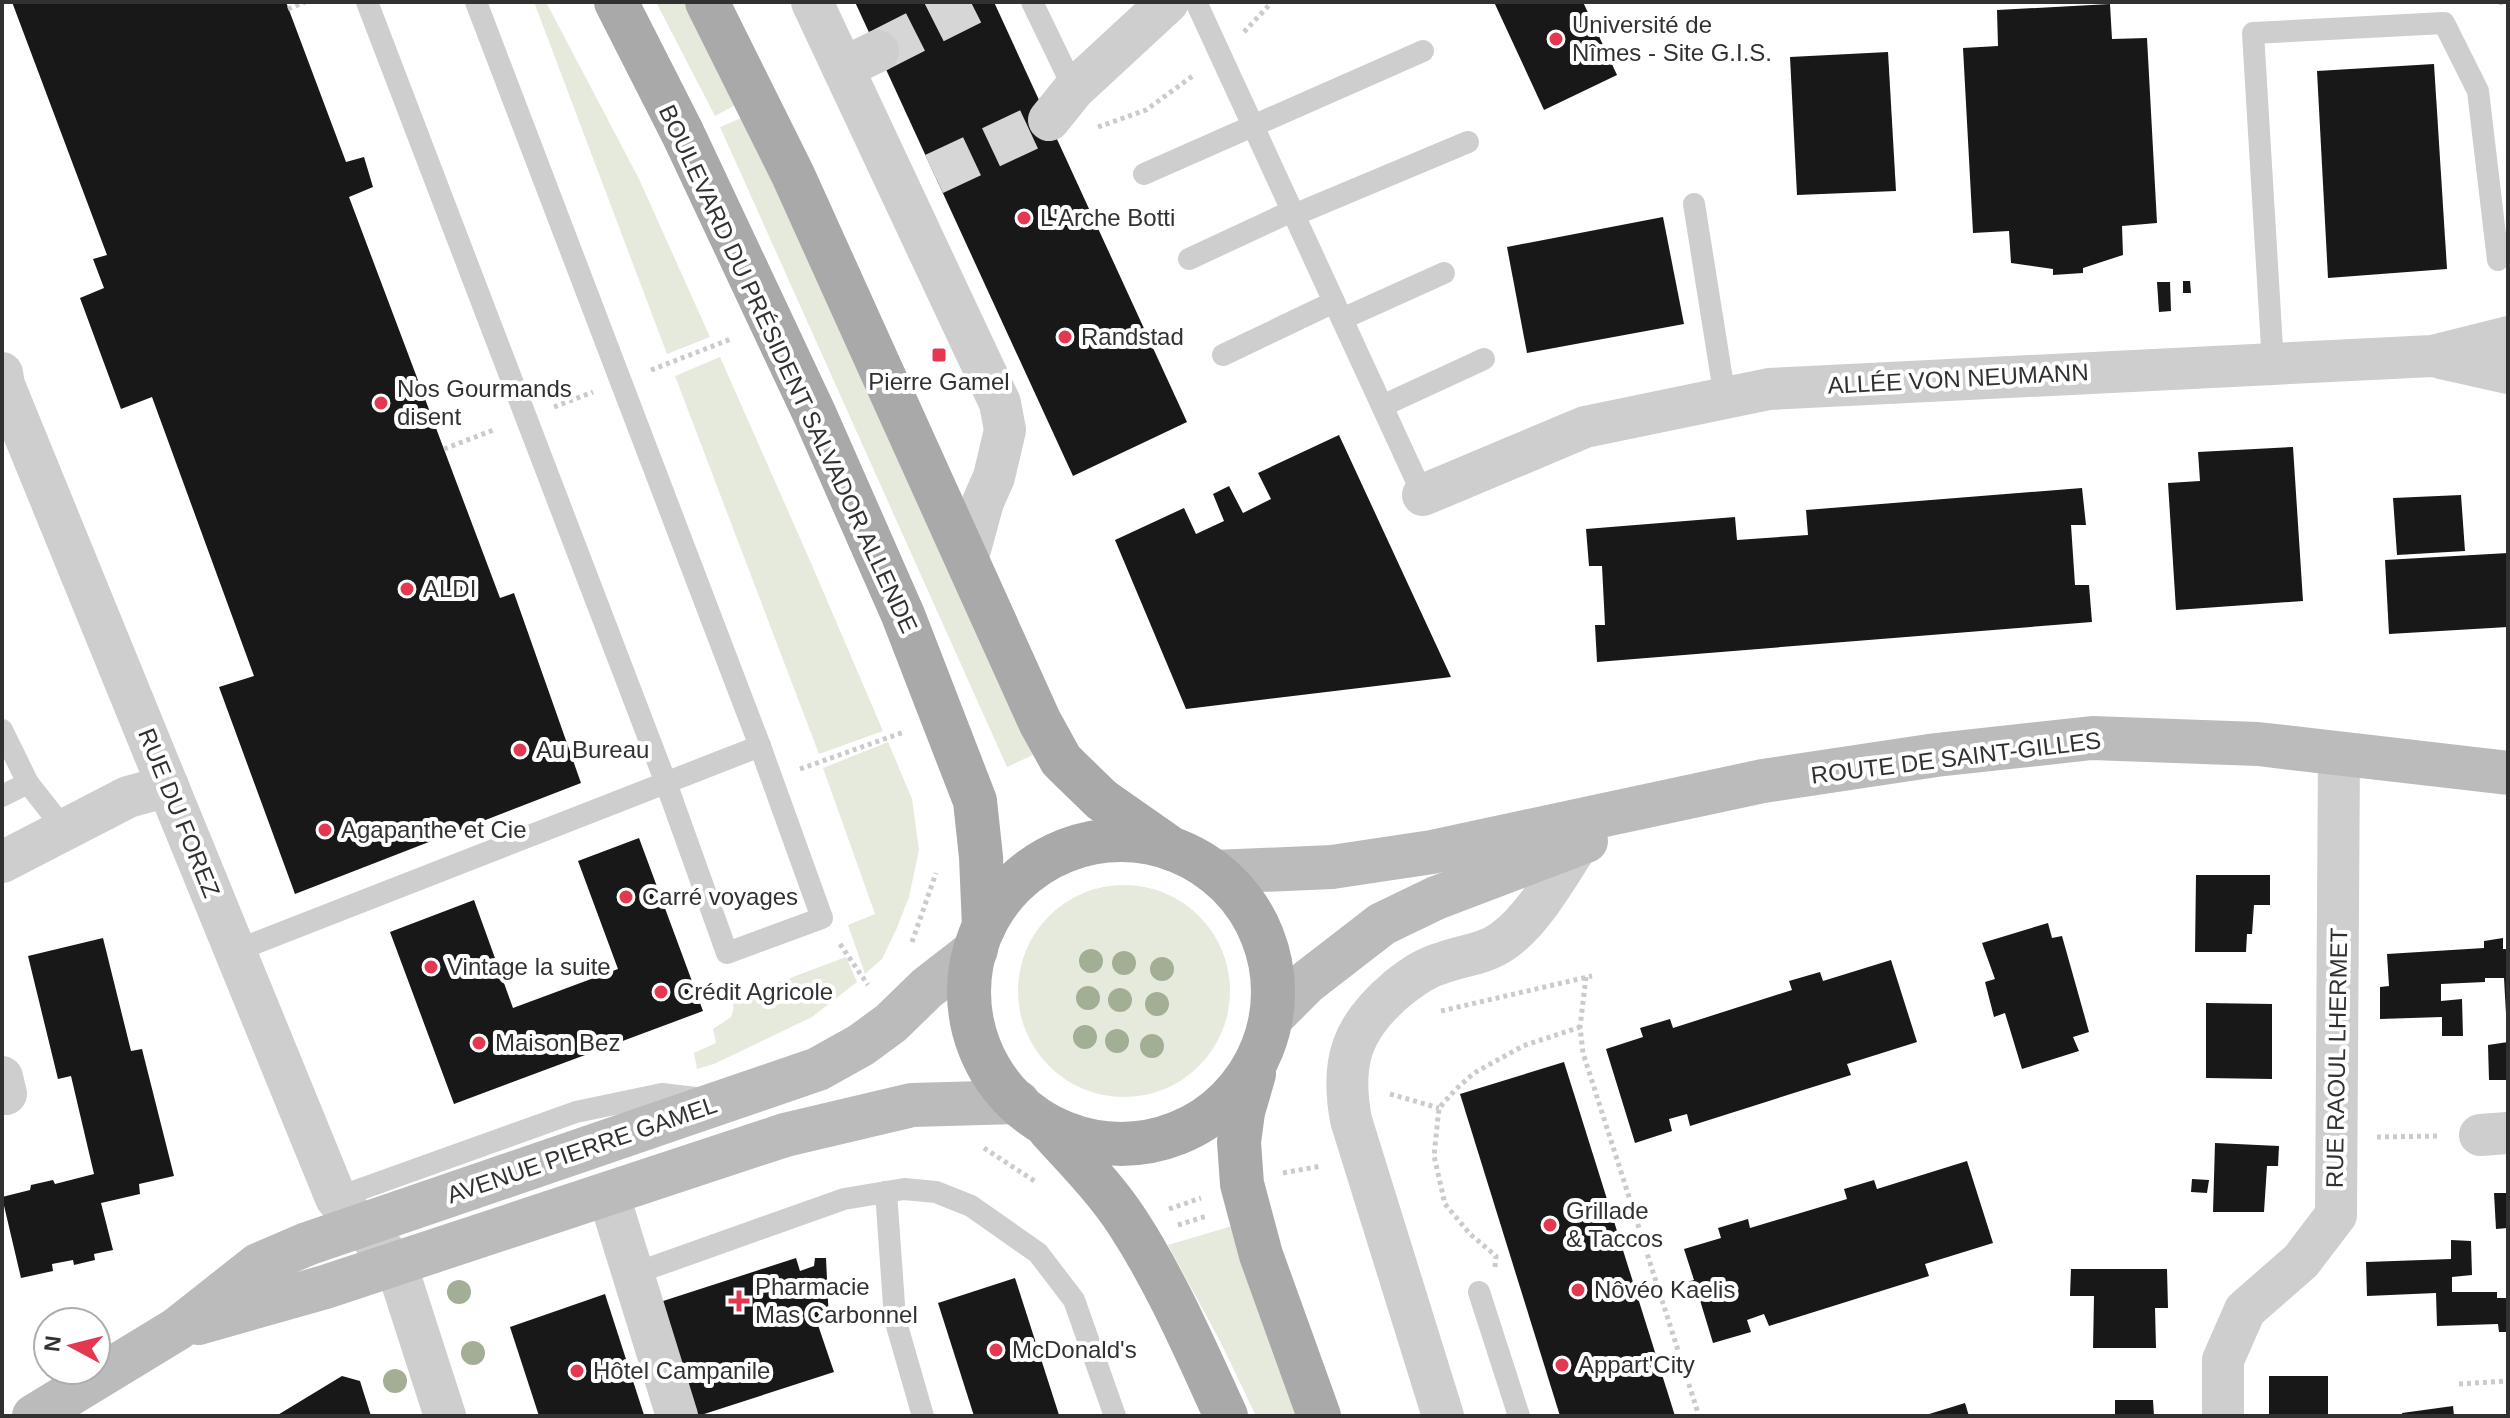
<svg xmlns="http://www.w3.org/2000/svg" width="2510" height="1418" font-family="Arial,sans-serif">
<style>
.green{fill:#e5eadd}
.building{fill:#181818}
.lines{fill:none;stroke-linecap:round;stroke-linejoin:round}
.street-tunnel{stroke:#d6d6d6;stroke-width:42;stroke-dasharray:42 21;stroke-linecap:butt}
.path{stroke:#cbcbcb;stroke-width:5;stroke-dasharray:4 4;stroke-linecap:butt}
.lane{stroke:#cecece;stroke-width:22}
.street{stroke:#cecece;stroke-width:42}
.secondary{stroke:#bbb;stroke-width:44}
.primary{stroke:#a9a9a9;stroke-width:44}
.tree{fill:#a3af95}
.poi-dot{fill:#e33850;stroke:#fff;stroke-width:3}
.labels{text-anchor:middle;stroke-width:8;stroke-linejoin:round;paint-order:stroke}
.poi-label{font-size:24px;fill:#313131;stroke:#fff;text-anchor:start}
.street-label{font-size:24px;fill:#313131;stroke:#fff}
</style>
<rect width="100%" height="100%" fill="#fff"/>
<!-- green -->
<g class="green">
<polygon points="534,2 546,2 639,179 710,337 667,354"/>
<polygon points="656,2 688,2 739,103 715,116"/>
<polygon points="746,116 1033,755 1007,767 720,127"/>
<polygon points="720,357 811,563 883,731 819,754 675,376"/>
<polygon points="888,742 912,799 919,850 909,897 896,930 882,959 865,974 848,925 875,914 823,768"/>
<circle cx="1124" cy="991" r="106"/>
<polygon points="846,957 857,982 812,1017 714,1064 697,1069 694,1053 716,1043 713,1029 731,1017 734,1008 731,1000"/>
<polygon points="1232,1226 1298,1416 1256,1416 1220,1341 1168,1245"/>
</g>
<!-- building -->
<g class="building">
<polygon points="12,2 286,2 346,162 364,157 373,187 349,197 500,598 514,593 581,783 295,894 219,687 254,676 152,397 121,409 80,298 104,288 93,259 107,255"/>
<polygon points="855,2 994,2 1187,422 1073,476"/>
<polygon points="1494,2 1583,2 1617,75 1544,110"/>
<polygon points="2110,4 2112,39 2147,38 2157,223 2122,226 2123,255 2083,268 2083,273 2053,275 2053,269 2011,263 2009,231 1973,233 1963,48 1998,46 1997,10"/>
<polygon points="1888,52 1896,191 1797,195 1790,57"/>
<polygon points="2434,64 2447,269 2328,278 2317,71"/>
<polygon points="1663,217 1684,324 1527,353 1507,247"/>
<polygon points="2183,281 2190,281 2191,293 2183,293"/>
<polygon points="2157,282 2170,282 2171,311 2159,312"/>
<polygon points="1339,435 1451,677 1186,709 1115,540 1184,508 1196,534 1224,521 1213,494 1229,486 1243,513 1271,499 1258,473"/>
<polygon points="2293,447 2303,601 2176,610 2168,483 2200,481 2198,452"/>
<polygon points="2082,488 2086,525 2071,525 2075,585 2089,585 2092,622 1597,662 1595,625 1605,625 1602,566 1589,566 1586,529 1735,517 1737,540 1808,535 1806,510"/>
<polygon points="2461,495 2465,551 2397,555 2393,498"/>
<polygon points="2508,553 2508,627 2389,634 2385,560"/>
<polygon points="639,838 703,1011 454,1104 390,932 474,900 513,1008 618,969 578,861"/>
<polygon points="2196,875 2270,875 2270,905 2254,905 2252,934 2247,934 2246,952 2195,952"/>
<polygon points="2048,923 2052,938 2062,936 2089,1032 2073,1037 2079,1051 2022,1069 2005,1013 1994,1017 1985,982 1995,979 1982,943"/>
<polygon points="103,938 131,1051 142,1049 174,1176 139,1184 140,1194 101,1203 113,1250 94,1254 95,1260 74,1265 73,1260 52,1264 53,1271 21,1278 2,1197 30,1190 31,1185 53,1180 55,1184 94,1174 71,1076 58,1079 28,956"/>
<polygon points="2503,938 2503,949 2508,949 2508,1014 2506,1014 2504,978 2485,978 2485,982 2441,984 2441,1001 2462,999 2463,1036 2442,1036 2442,1017 2380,1019 2380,987 2389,986 2387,954 2484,948 2484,941"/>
<polygon points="1891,960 1917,1042 1847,1064 1851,1075 1690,1126 1687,1114 1669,1119 1672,1131 1635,1143 1606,1049 1643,1037 1640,1028 1670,1019 1673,1028 1792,990 1789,981 1820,972 1823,981"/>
<polygon points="2206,1003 2272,1004 2272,1079 2206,1078"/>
<polygon points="2508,1042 2508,1080 2489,1080 2488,1045"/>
<polygon points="1564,1062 1675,1416 1560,1416 1460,1094"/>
<polygon points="2215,1143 2279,1146 2278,1166 2267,1166 2264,1212 2213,1212"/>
<polygon points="1967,1161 1993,1243 1925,1264 1929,1276 1769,1326 1764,1314 1747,1320 1751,1332 1713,1343 1699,1297 1689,1300 1684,1283 1694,1280 1684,1249 1721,1238 1718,1228 1748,1219 1750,1228 1847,1199 1844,1189 1874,1180 1877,1189"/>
<polygon points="2192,1179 2209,1180 2207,1193 2191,1192"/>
<polygon points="2494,1193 2508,1193 2508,1228 2496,1229"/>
<polygon points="2451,1240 2471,1241 2472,1275 2452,1277 2452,1292 2497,1292 2497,1298 2508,1298 2508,1332 2499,1332 2498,1324 2437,1326 2436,1293 2367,1296 2366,1262 2451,1259"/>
<polygon points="796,1258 800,1271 814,1266 815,1258 826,1258 829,1321 818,1325 834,1372 698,1416 660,1302"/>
<polygon points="2071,1269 2167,1269 2168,1308 2155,1308 2156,1348 2093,1348 2094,1296 2070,1296"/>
<polygon points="1015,1278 1059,1415 974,1416 938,1303"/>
<polygon points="605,1294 644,1415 539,1416 510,1327"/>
<polygon points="342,1376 360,1381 371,1416 276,1416"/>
<rect x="2269" y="1376" width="59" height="40"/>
<polygon points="2115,1400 2153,1400 2154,1416 2115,1416"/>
<polygon points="1965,1403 1969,1416 1926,1416 1926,1415"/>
<polygon points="2453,1406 2454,1416 2403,1416 2402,1413"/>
</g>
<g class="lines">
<!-- street-tunnel -->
<g class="street-tunnel">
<polyline points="878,51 975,2"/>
<polyline points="934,174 1049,120"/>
</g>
<!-- path -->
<g class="path">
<polyline points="2499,2 2508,4"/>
<polyline points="288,9 305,2"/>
<polyline points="1244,32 1272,2"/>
<polyline points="1098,127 1146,110 1194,75"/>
<polyline points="651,370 731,339"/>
<polyline points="554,407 593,392"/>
<polyline points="444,449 496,429"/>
<polyline points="800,769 904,732"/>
<polyline points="912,942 936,873"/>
<polyline points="840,944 868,985"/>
<polyline points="1586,977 1580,1027 1583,1053 1699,1416"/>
<polyline points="1441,1011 1592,976"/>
<polyline points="1390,1094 1439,1108"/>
<polyline points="2377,1137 2439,1136"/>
<polyline points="984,1148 1036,1182"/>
<polyline points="1283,1173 1321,1166"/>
<polyline points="1169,1209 1201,1198"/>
<polyline points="1178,1225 1207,1216"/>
<polyline points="1495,1267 1496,1256 1470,1234 1445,1204 1434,1156 1439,1108 1455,1090 1474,1073 1523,1046 1580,1027"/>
<polyline points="2459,1384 2508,1381"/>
</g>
<!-- lane -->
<g class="lane">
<polyline points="367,2 666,783 727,953 822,918 760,746"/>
<polyline points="1032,2 1074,89"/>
<polyline points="1196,2 1423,495"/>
<polyline points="1144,174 1423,51"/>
<polyline points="1694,204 1725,398"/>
<polyline points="1294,215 1468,142"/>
<polyline points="1189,259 1292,211"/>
<polyline points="1342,319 1444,273"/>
<polyline points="1223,355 1334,302"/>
<polyline points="2273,364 2253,33 2444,23 2478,91 2498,260"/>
<polyline points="1382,406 1484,359"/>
<polyline points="2,730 28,783"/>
<polyline points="2,796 28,783 65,830"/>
<polyline points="235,951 760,746 476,2"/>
<polyline points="886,1192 895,1319 923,1416"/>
<polyline points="336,1198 576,1112 662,1094 704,1099"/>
<polyline points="633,1274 844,1199 904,1189 936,1192 971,1206 1038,1253 1074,1300 1115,1416"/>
<polyline points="1479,1292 1519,1416"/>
</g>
<!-- street -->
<g class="street">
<polyline points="812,2 1000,403 1005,430 994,477 983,502 968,557"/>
<polyline points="843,68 878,51"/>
<polyline points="1049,120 1074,89 1168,2"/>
<polyline points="2441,358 2508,373"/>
<polyline points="2,373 4,385 336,1198 396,1264 445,1416"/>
<polyline points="1423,495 1585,427 1769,389 2432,356 2508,337"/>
<polyline points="2,862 128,797 168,786"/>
<polyline points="2,1077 6,1094"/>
<polyline points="2480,1135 2508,1133"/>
<polyline points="608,1193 677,1416"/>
<path d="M1443,1416L1351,1120C1340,1061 1352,1027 1397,989C1412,977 1426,967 1445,962C1465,955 1485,954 1503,941C1533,920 1558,875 1578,844"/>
<polyline points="2223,1416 2223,1360 2245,1310 2301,1261 2336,1215 2339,754"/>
</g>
<!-- secondary -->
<g class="secondary">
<polyline points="1215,872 1332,867 1432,852 1763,781 1936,755 2092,738 2258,744 2508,773"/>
<polyline points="1271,1018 1307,982 1382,924 1436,898 1586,841"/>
<polyline points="198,1323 325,1287 785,1135 912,1105 1018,1102"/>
<polyline points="34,1416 177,1329 258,1265 307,1244 818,1069 861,1045 891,1023 927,988 976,950"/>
</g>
<!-- primary -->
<g class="primary">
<polyline points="616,2 683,134 815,415 903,615 975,801 981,857 984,927"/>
<polyline points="707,2 793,175 1040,722 1061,760 1072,771 1102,800 1172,849"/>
<circle cx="1121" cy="992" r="152"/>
<polyline points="1254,1074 1243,1112 1239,1142 1242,1184 1261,1255 1319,1416"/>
<path d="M1049,1129C1076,1159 1106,1189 1128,1223C1167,1283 1196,1351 1226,1416"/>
</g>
</g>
<!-- trees -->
<g class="tree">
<circle cx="1091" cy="961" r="12"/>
<circle cx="1124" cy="963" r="12"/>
<circle cx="1162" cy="969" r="12"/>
<circle cx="1088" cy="998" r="12"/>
<circle cx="1120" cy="1000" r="12"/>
<circle cx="1157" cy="1004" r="12"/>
<circle cx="1085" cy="1037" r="12"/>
<circle cx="1117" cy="1041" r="12"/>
<circle cx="1152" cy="1046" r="12"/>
<circle cx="459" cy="1292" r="12"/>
<circle cx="473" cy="1353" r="12"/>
<circle cx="395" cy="1381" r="12"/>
</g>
<!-- markers -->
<g class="poi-dot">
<circle cx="1556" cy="39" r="8"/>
<circle cx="1024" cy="218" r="8"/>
<circle cx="1065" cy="337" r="8"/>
<rect x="931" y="347" width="16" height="16" rx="4"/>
<circle cx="381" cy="403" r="8"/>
<circle cx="407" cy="589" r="8"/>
<circle cx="520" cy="750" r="8"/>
<circle cx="325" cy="830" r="8"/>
<circle cx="626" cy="897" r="8"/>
<circle cx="431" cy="967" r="8"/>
<circle cx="661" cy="992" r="8"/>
<circle cx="479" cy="1043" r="8"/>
<circle cx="1550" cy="1225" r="8"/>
<circle cx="1578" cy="1290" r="8"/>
<path d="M735 1289h8v8h8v8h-8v8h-8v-8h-8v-8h8z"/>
<circle cx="996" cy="1350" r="8"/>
<circle cx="1562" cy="1365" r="8"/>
<circle cx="577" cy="1371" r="8"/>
</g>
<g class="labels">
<!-- poi labels -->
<g class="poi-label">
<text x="1572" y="33">Université de<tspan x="1572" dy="28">Nîmes - Site G.I.S.</tspan></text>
<text x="1040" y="226">L'Arche Botti</text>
<text x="1081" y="345">Randstad</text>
<text x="939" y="390" text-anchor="middle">Pierre Gamel</text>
<text x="397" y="397">Nos Gourmands<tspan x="397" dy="28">disent</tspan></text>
<text x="423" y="597">ALDI</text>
<text x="536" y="758">Au Bureau</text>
<text x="341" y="838">Agapanthe et Cie</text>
<text x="642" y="905">Carré voyages</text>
<text x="447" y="975">Vintage la suite</text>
<text x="677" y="1000">Crédit Agricole</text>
<text x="495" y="1051">Maison Bez</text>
<text x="1566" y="1219">Grillade<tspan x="1566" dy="28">&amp; Taccos</tspan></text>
<text x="755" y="1295">Pharmacie<tspan x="755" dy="28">Mas Carbonnel</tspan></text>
<text x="1594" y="1298">Nôvéo Kaelis</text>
<text x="1012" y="1358">McDonald's</text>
<text x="1578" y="1373">Appart'City</text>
<text x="593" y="1379">Hôtel Campanile</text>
</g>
<!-- street labels -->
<g class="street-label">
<text transform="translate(788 369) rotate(65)" y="8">BOULEVARD DU PRÉSIDENT SALVADOR ALLENDE</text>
<text transform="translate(1958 379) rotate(-3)" y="8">ALLÉE VON NEUMANN</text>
<text transform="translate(1956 758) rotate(-7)" y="8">ROUTE DE SAINT-GILLES</text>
<text transform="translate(179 813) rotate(68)" y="8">RUE DU FOREZ</text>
<text transform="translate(2337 1058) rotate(-89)" y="8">RUE RAOUL LHERMET</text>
<text transform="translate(582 1150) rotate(-19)" y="8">AVENUE PIERRE GAMEL</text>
</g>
</g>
<!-- border -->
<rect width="2510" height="1418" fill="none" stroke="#313131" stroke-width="8"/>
<!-- north arrow -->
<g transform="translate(72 1346) rotate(277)"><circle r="38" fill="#ffffff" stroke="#adadad" stroke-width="2"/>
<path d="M0-6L14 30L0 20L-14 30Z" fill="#e33850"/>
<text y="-12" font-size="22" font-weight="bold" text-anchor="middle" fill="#313131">N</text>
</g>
</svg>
